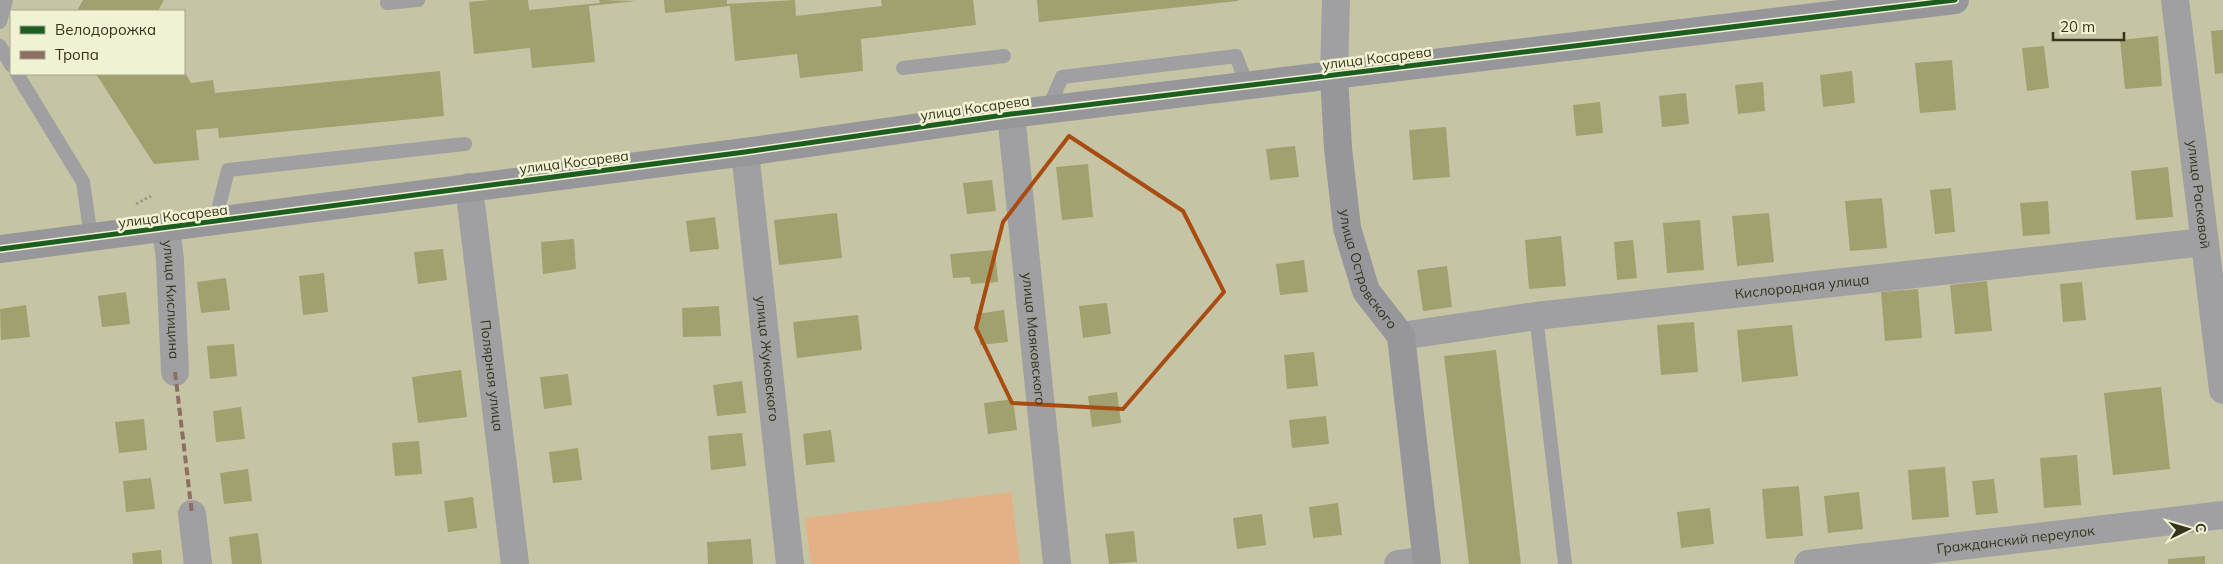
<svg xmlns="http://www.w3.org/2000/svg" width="2223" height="564" font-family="Mulish,sans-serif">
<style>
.green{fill:#e4b086}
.building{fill:#a1a06f}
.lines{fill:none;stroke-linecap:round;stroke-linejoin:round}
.path{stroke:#989892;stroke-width:3;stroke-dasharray:2.5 2.5;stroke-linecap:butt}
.lane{stroke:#a0a0a2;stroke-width:14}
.street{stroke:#a0a0a2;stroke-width:28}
.secondary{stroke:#97969a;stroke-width:28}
.quiet{stroke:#8d6e63;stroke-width:4;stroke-dasharray:8 4;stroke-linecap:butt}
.cycleway-casing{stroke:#f1f1d4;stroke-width:8}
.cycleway{stroke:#1b5e20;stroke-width:5}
.marked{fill:none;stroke:#a94c12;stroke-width:4;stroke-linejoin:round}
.labels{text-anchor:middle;stroke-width:5;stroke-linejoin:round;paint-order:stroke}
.street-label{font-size:14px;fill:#35341d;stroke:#f1f1d4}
</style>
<rect width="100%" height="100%" fill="#c5c5a5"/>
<!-- green -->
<polygon class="green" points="1011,492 1020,564 811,564 805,518"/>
<!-- building -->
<g class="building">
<polygon points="83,0 164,0 158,11 77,11"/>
<polygon points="490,0 528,0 529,10 600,3 599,0 637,1 589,6 595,62 532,68 530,48 474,54 469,2"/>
<polygon points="664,0 727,0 727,4 795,0 796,16 882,6 881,0 973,0 976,25 861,39 863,71 800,78 797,54 735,61 730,6 665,13"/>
<polygon points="1037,0 1238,0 1238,1 1039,22"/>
<polygon points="2223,30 2223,73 2215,74 2211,31"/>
<polygon points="2158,36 2162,86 2125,89 2120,40"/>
<polygon points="2044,46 2049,88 2027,91 2022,48"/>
<polygon points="1952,60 1956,110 1920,113 1915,63"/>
<polygon points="184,71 191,83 213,80 215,93 440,71 444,116 219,138 218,128 196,130 199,160 154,164 96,74 184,74"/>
<polygon points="1852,71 1855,103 1823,107 1820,75"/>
<polygon points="1763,82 1765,111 1738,114 1735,85"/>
<polygon points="1686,93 1689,124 1662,127 1659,96"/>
<polygon points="1600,102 1603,133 1576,136 1573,105"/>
<polygon points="1446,127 1450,177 1413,180 1409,130"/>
<polygon points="1295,146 1299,177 1270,180 1266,149"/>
<polygon points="1088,164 1093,217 1062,220 1056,167"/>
<polygon points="2168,167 2173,217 2136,220 2131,171"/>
<polygon points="992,180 996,211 967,214 963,183"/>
<polygon points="1951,188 1955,232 1935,234 1930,190"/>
<polygon points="1882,198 1887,248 1850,251 1845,201"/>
<polygon points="2048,201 2050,234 2023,236 2020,203"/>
<polygon points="837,213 842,258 779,265 774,220"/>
<polygon points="1769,213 1774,262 1737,266 1732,216"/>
<polygon points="715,217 719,249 690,252 686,221"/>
<polygon points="1700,220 1704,270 1667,273 1663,223"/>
<polygon points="1561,236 1566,286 1529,289 1525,240"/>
<polygon points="574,239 576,269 543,274 541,242"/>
<polygon points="1633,240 1637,278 1617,280 1614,242"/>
<polygon points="443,249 447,280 418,284 414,252"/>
<polygon points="995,250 998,282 971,284 970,277 953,278 950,254"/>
<polygon points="1304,260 1308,292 1280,295 1276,264"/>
<polygon points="1447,266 1452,307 1423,311 1417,270"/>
<polygon points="324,273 328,312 303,315 299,276"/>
<polygon points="226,278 230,310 201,313 197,282"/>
<polygon points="1987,281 1992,331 1955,334 1950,285"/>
<polygon points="2082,282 2086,320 2063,322 2060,284"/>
<polygon points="1918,289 1922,338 1885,341 1881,292"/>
<polygon points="126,292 130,324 102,327 98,296"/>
<polygon points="1107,303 1111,334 1083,338 1079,306"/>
<polygon points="26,305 30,337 1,340 0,309"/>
<polygon points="719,306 721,336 683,337 682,308"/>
<polygon points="1004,310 1008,342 980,345 976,314"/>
<polygon points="858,315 862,350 797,358 793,322"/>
<polygon points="1694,322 1698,372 1661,375 1657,325"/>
<polygon points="1792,325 1798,376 1742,382 1737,330"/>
<polygon points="234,344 237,376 210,379 207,346"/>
<polygon points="1496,350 1521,564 1469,564 1444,356"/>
<polygon points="1314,352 1318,386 1287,389 1284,355"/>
<polygon points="461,370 467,417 418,423 412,377"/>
<polygon points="568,374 572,405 544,409 540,377"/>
<polygon points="742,381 746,413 717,416 713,385"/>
<polygon points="2161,387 2170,469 2113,475 2104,393"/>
<polygon points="1117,392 1121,423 1092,427 1088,396"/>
<polygon points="1013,399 1017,430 988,434 984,403"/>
<polygon points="241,407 245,439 216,442 213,411"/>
<polygon points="1326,416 1329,444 1292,448 1289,420"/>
<polygon points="144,419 147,450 119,453 115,422"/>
<polygon points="831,430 835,462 806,465 803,434"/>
<polygon points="742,433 746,466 711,470 708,436"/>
<polygon points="419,441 422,474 395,476 392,443"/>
<polygon points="578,448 582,480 553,483 549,452"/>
<polygon points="2077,455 2081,505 2044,508 2040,458"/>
<polygon points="1945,467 1949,517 1912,520 1908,470"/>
<polygon points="248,469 252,501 224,504 220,473"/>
<polygon points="151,478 155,509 126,512 123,481"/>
<polygon points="1994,479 1998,513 1976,515 1972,481"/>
<polygon points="1799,486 1803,536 1766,539 1762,489"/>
<polygon points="1859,492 1863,529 1828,533 1824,496"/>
<polygon points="473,497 477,528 448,532 444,501"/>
<polygon points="1338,503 1342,535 1313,538 1309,507"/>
<polygon points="1710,508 1714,544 1681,548 1677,512"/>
<polygon points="1262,514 1266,545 1237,549 1233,518"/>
<polygon points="1134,531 1137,562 1109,564 1105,534"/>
<polygon points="258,533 262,564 232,564 229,537"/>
<polygon points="751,539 753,564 708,564 707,542"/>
<polygon points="161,550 162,564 133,564 132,553"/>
<polygon points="2205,556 2205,564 2168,564 2168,559"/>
</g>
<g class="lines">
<!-- path -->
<polyline class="path" points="136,204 151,196"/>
<!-- lane -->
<g class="lane">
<polyline points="387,0 387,3 418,0"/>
<polyline points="0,22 6,0"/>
<polyline points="0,46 11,65"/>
<polyline points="903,68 1004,56"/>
<polyline points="17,74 83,182 91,237"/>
<polyline points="1048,109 1062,77 1236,56 1247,85"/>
<polyline points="215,222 228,170 465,144"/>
<polyline points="1536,316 1565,564"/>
</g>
<!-- street -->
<g class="street">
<path id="s1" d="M2175,0L2223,390"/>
<polyline points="1334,75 1336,0"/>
<path id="s2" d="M1011,114L1057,564"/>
<path id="s3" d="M745,152L790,564"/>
<path id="s4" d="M469,187L515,564"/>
<path id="s5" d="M166,228L170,260L175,372"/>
<path id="s6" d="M1401,336L1536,316L2204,242"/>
<polyline points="192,514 198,564"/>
<polyline points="1398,564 1426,560"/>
<path id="s7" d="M1808,564L2223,515"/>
</g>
<!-- secondary -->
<g class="secondary">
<path id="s8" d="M1334,75L1338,148L1347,228L1366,291L1401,336L1427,564"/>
<polyline points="0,249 745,152 1011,114 1955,0"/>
</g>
<!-- quiet -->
<polyline class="quiet" points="175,372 192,514"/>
<!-- cycleway casing -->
<g class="cycleway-casing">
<polyline id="cycleway" points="0,249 745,152 1011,114 1955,0"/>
</g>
<!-- cycleway -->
<use href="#cycleway" class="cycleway"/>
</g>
<!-- marked area -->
<path class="marked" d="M1069,136L1183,211L1224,292L1123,409L1012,403L976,328L1003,222Z"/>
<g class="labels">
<!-- street labels -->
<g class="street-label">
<text transform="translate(1377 58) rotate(-7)" y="5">улица Косарева</text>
<text transform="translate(975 108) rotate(-8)" y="5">улица Косарева</text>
<text transform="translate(574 162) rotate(-7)" y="5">улица Косарева</text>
<text dy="5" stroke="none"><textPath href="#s1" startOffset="196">улица Расковой</textPath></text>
<text transform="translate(173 216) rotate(-7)" y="5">улица Косарева</text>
<text dy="5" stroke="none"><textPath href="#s8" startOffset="200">улица Островского</textPath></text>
<text dy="5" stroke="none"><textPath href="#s6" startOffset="404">Кислородная улица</textPath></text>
<text dy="5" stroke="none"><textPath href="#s5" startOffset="72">улица Кислицина</textPath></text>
<text dy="5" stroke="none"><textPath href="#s2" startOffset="226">улица Маяковского</textPath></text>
<text dy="5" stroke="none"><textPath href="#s3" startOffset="208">улица Жуковского</textPath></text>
<text dy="5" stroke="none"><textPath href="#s4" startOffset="190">Полярная улица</textPath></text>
<text dy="5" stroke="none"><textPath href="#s7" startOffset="209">Гражданский переулок</textPath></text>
</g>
</g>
<!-- legend -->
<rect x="10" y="10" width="175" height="65" fill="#f1f1d4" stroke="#a6a58b"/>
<rect x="20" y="26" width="25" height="8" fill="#1b5e20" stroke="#a6a58b"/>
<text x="55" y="35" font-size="15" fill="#35341d">Велодорожка</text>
<rect x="20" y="51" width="25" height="8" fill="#8d6e63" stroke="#a6a58b"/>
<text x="55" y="60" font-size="15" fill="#35341d">Тропа</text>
<!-- north arrow -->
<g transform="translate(2188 529) rotate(85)" stroke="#f1f1d4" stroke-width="4" paint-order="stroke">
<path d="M0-4L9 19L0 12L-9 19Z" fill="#35341d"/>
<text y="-8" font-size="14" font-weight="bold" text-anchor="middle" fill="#35341d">С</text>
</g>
<!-- scale -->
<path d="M2053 32v8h71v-8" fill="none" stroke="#35341d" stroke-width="2.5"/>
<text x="2060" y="32" font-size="15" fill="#35341d" stroke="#f1f1d4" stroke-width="4" paint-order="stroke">20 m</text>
</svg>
